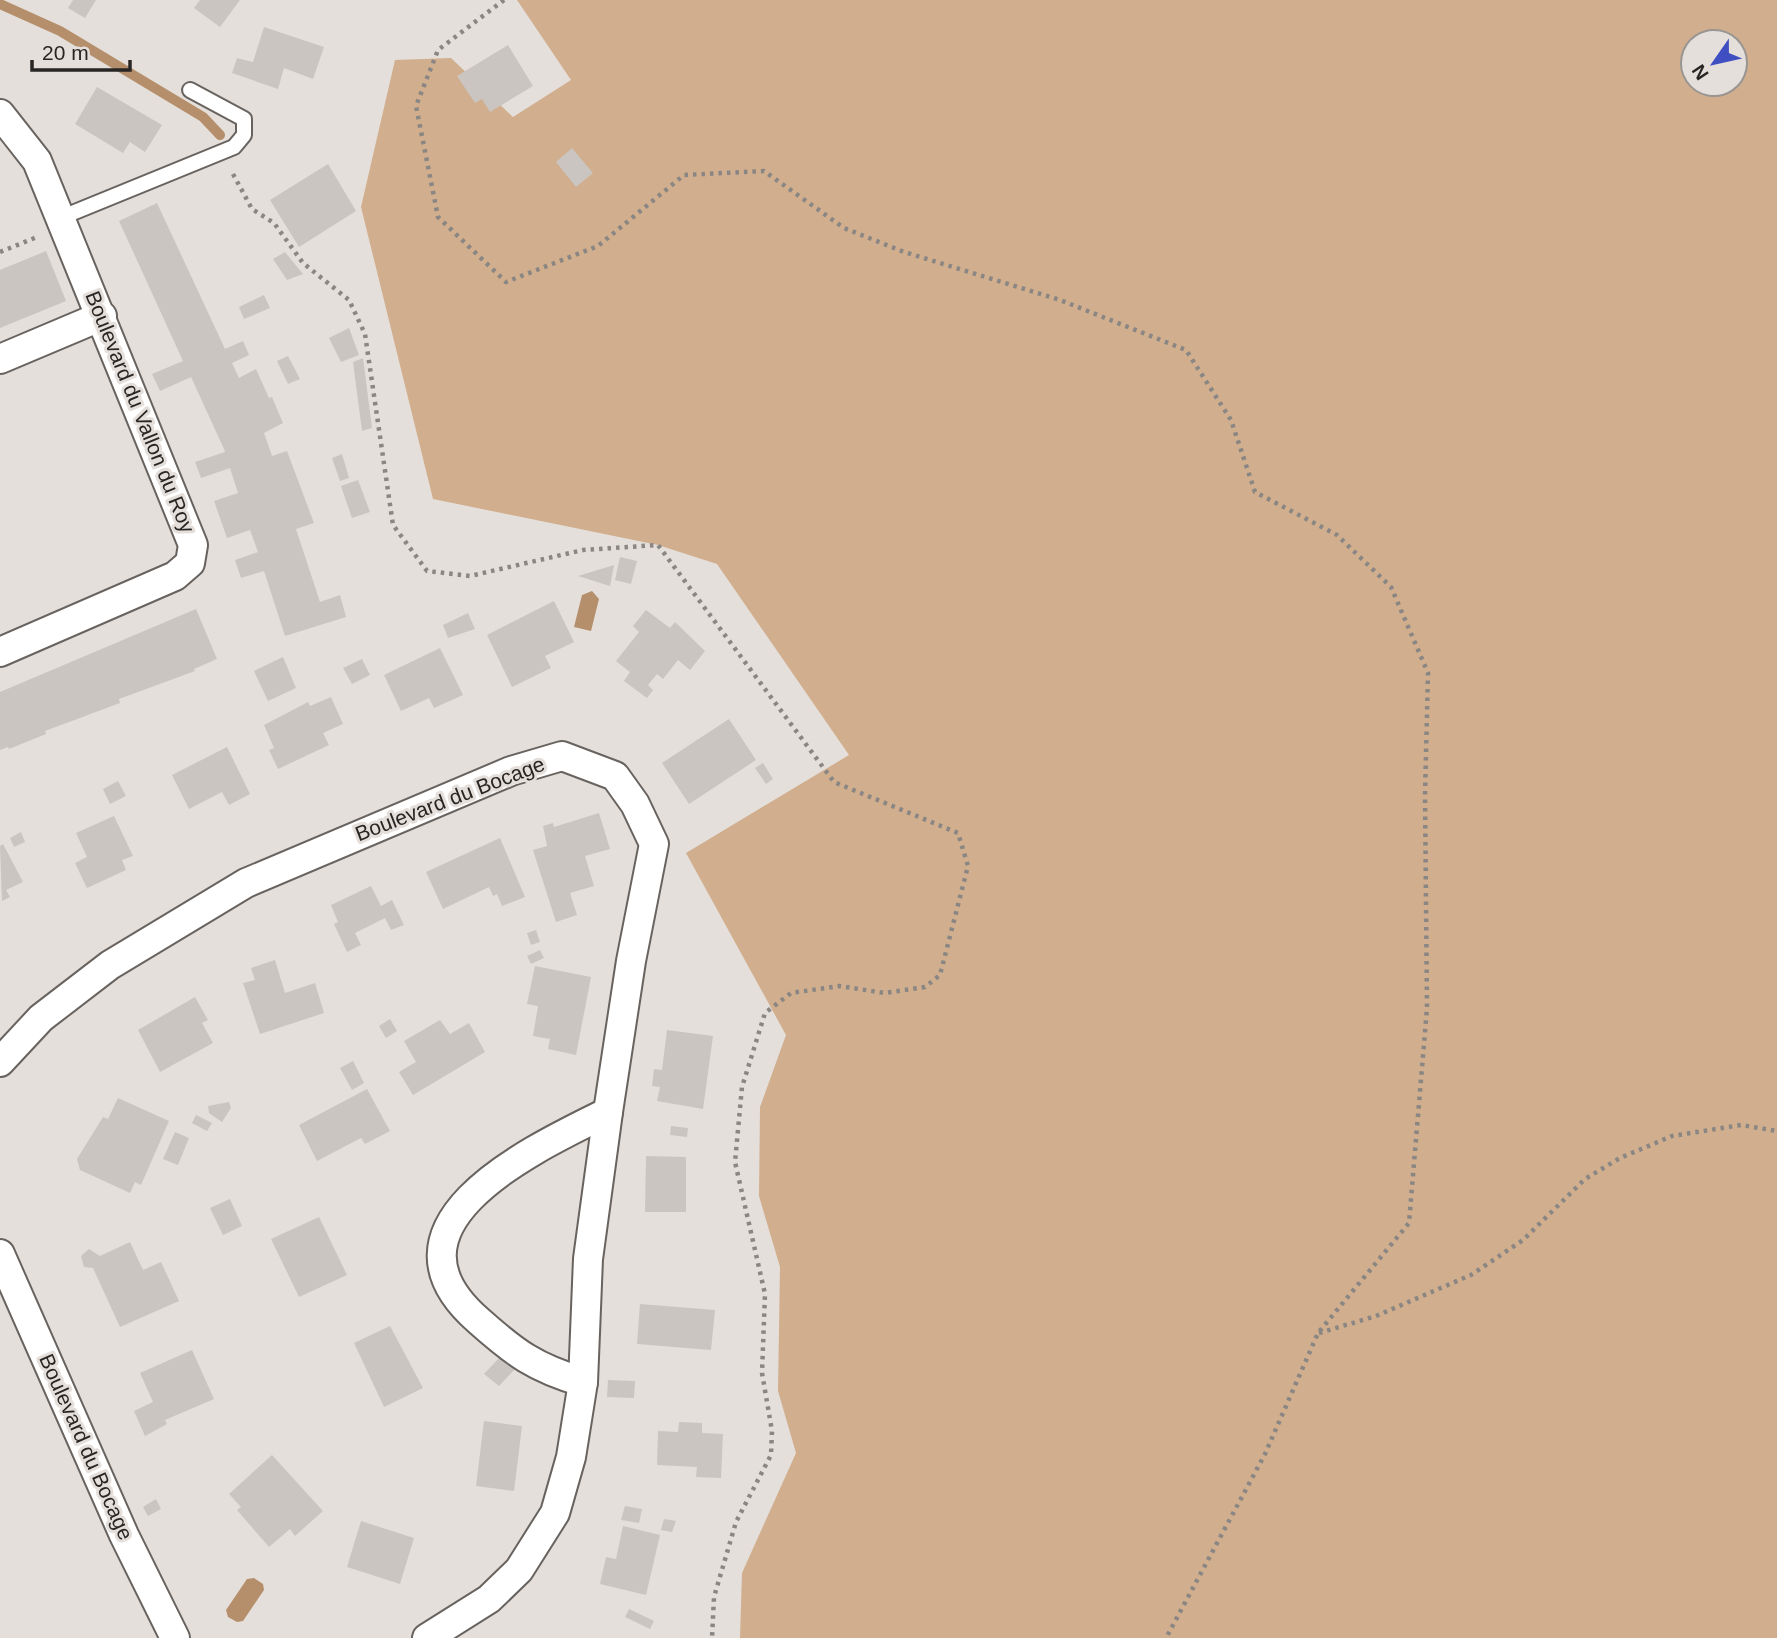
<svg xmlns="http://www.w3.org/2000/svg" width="1777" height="1638" font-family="Arial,sans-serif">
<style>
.green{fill:#d1ae8d;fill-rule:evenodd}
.water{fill:#b58f6b}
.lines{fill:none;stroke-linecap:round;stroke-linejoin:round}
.stream{stroke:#b58f6b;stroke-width:10}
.building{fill:#cac5c0}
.service-casing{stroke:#68635f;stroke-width:18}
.minor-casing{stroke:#68635f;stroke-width:32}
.path{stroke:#8a8683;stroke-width:4.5;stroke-dasharray:3.5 5;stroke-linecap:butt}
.service{stroke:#fff;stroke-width:14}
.minor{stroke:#fff;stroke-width:28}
.labels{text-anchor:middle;stroke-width:6;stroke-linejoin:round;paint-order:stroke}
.street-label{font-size:21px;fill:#282624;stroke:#e5dfdb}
</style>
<rect width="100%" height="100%" fill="#e5dfdb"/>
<!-- green -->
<path class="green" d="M517,0H1777V1638H740L742,1573L796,1453L778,1391L780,1267L759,1196L760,1107L786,1035L686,853L849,755L717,564L658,545L433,499L361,207L395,60L451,58L513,117L571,80ZM1693,42H1735V84H1693Z"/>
<!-- water -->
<g class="water">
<polygon points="592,591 599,599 591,631 574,627 582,595"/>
<polygon points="254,1578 263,1584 264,1590 243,1621 237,1622 228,1617 226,1610 247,1579"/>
</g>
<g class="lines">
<!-- stream -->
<polyline class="stream" points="0,4 60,31 203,117 220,135"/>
</g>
<!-- building -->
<g class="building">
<polygon points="73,0 96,0 85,18 68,8"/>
<polygon points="200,0 240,0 220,27 194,8"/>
<polygon points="264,27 324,47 313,79 284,68 278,89 232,73 237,58 253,62"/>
<polygon points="508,45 533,86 490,112 482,99 475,103 457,76"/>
<polygon points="97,87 162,125 145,152 130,142 123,153 75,124"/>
<polygon points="572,148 593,173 576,187 556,162"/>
<polygon points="328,164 356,211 299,247 270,200"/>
<polygon points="157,203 225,349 243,341 249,355 232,363 239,378 256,369 269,398 272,397 283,423 264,433 272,456 287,451 314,523 296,529 320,602 340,595 346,617 285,636 264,571 241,578 235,560 258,552 250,530 227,538 214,501 238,493 230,468 201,478 195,462 225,452 224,449 191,377 160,391 152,374 183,361 119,221"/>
<polygon points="46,251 66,301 0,328 0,270"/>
<polygon points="285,252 303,274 287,280 273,259"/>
<polygon points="264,295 270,308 244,319 239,307"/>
<polygon points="349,328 359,355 341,362 329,338"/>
<polygon points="288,356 300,379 288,384 277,361"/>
<polygon points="363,358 372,428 362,431 353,362"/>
<polygon points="342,454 349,478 340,481 332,458"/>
<polygon points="358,480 370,512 352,518 341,486"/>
<polygon points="620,557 637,561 631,584 615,580"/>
<polygon points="614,565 610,586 578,576"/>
<polygon points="554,601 574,642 545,656 551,668 512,687 487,635"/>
<polygon points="196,609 217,659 194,669 195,671 119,699 120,703 45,731 46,734 9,749 8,747 0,750 0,692"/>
<polygon points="646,610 670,628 675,622 705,651 690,670 678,660 663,679 657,674 648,685 653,690 647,698 624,681 630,672 616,661 639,632 633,626"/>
<polygon points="468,613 475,629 448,638 443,625"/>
<polygon points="440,648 463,695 434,708 429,698 401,711 384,675"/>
<polygon points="283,657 296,688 268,701 254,671"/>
<polygon points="362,659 370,675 352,684 343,668"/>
<polygon points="331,697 343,724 323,733 329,745 278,769 269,750 274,748 264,725 308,702 310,706"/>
<polygon points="729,719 756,760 689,804 662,763"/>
<polygon points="227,747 250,794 229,805 222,792 189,809 172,775"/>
<polygon points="763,763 773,779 766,784 755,768"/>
<polygon points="118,781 126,796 110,804 103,789"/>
<polygon points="599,813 610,849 585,856 594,886 570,893 577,915 556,922 533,850 547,846 543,826 553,823 554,827"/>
<polygon points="114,816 133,856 122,860 126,870 87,888 75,863 87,857 76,833"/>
<polygon points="21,832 25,842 14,847 10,838"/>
<polygon points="500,838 525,897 502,906 497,894 493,896 489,887 443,909 426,872"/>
<polygon points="3,844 23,882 6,890 10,897 2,901 0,846"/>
<polygon points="371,886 381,906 392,900 404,925 391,930 385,918 355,933 361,945 347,952 334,924 338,922 331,905"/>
<polygon points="536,930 540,942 531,945 527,933"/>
<polygon points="540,950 544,958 531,964 527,956"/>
<polygon points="275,960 285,993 315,983 324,1013 260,1034 243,983 255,980 251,968"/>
<polygon points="535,966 591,977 576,1055 548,1049 550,1039 533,1036 538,1006 527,1004"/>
<polygon points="195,997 208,1020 202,1023 213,1043 160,1072 138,1030"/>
<polygon points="390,1019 397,1031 386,1038 379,1026"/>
<polygon points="440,1020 450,1034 469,1023 485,1052 413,1095 399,1072 416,1062 404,1041"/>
<polygon points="667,1030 713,1036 703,1109 657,1101 660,1087 652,1086 654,1069 662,1070"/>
<polygon points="353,1061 364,1083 352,1090 340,1068"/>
<polygon points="367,1089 390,1131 365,1144 361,1138 317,1161 299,1125"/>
<polygon points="118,1098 169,1121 141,1185 135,1182 130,1193 80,1170 77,1159 103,1117 108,1119"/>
<polygon points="229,1102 231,1108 222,1122 209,1113 208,1106"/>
<polygon points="196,1115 212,1123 207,1131 192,1123"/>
<polygon points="671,1126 688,1128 687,1137 670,1135"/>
<polygon points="175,1132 189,1138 178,1165 163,1159"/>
<polygon points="646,1156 686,1157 686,1212 645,1212"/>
<polygon points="230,1199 242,1226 223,1235 210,1208"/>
<polygon points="319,1217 347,1275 299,1297 271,1239"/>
<polygon points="130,1242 143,1270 161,1262 179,1301 120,1327 93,1268 84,1267 81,1256 89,1249 100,1256"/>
<polygon points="640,1304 715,1310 711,1350 637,1344"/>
<polygon points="390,1326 423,1388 384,1407 354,1343"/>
<polygon points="192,1350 214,1399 165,1420 167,1424 145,1436 134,1411 153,1402 140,1373"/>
<polygon points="500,1357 515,1369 499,1386 484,1374"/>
<polygon points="608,1380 635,1381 634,1398 607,1397"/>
<polygon points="484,1421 522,1426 514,1491 476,1486"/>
<polygon points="679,1422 702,1423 702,1433 723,1434 721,1478 696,1477 697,1467 657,1465 658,1431 678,1432"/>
<polygon points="272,1455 323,1511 295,1536 290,1529 269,1547 237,1510 241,1507 229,1494"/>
<polygon points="156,1499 161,1509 148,1516 143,1507"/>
<polygon points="625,1506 642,1509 639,1523 621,1520"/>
<polygon points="664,1519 676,1521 672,1532 661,1530"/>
<polygon points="361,1521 414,1538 400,1584 347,1567"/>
<polygon points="623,1526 660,1535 646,1595 600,1584 606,1557 616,1559"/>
<polygon points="629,1609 654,1621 650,1629 625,1617"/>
</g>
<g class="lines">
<!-- service casing -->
<g class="service-casing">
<polyline id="service" points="60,218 234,147 244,135 244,119 190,90"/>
</g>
<!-- minor casing -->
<g class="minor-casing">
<g id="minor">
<polyline points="0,114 37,161 193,545 190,563 175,576 0,652"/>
<polyline points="0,359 102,316"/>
<polyline points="0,1062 41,1018 110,965 246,883 511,771 562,756 615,776 635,804 654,844 631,961 608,1112 588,1259 583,1382 571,1457 555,1513 519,1570 489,1599 427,1638"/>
<polyline points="0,1254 124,1535 175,1638"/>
<path d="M583,1382C535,1368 515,1353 479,1321C368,1225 533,1149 608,1112"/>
</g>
</g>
<!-- path -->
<g class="path">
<polyline points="504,0 438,50 416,106 438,217 506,282 598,246 684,175 764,171 844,228 904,252 1060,300 1186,350 1231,420 1255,492 1337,535 1391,587 1428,673 1425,795 1427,1008 1409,1223 1318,1333 1265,1454 1166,1638"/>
<polyline points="233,174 252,209 274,223 303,263 349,300 365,334 393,525 427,571 470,576 583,550 658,545 834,782 958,833 968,866 940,975 925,987 885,993 839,986 791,993 765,1013 742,1087 735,1162 765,1294 762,1373 772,1431 771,1455 736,1522 714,1597 712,1638"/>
<polyline points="0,252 37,237"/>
<polyline points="1319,1333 1376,1316 1471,1275 1523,1240 1585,1179 1620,1158 1672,1136 1741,1125 1777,1131"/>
</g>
<!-- service -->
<use href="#service" class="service"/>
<!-- minor -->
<use href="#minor" class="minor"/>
</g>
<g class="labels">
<!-- street labels -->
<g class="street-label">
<text transform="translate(140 412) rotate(68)" y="7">Boulevard du Vallon du Roy</text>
<text transform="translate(450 799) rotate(-21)" y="7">Boulevard du Bocage</text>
<text transform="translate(86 1447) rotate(66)" y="7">Boulevard du Bocage</text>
</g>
</g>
<!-- north arrow -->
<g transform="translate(1714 63) rotate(236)"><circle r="33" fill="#e5dfdb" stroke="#999592" stroke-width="2"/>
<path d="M0-5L12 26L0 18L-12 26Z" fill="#3f4ec1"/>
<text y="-10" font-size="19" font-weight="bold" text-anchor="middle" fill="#282624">N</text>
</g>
<!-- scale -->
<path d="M32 60v10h98v-10" fill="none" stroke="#282624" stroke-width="3.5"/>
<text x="42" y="60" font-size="21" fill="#282624" stroke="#e5dfdb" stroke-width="5" paint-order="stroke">20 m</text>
</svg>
